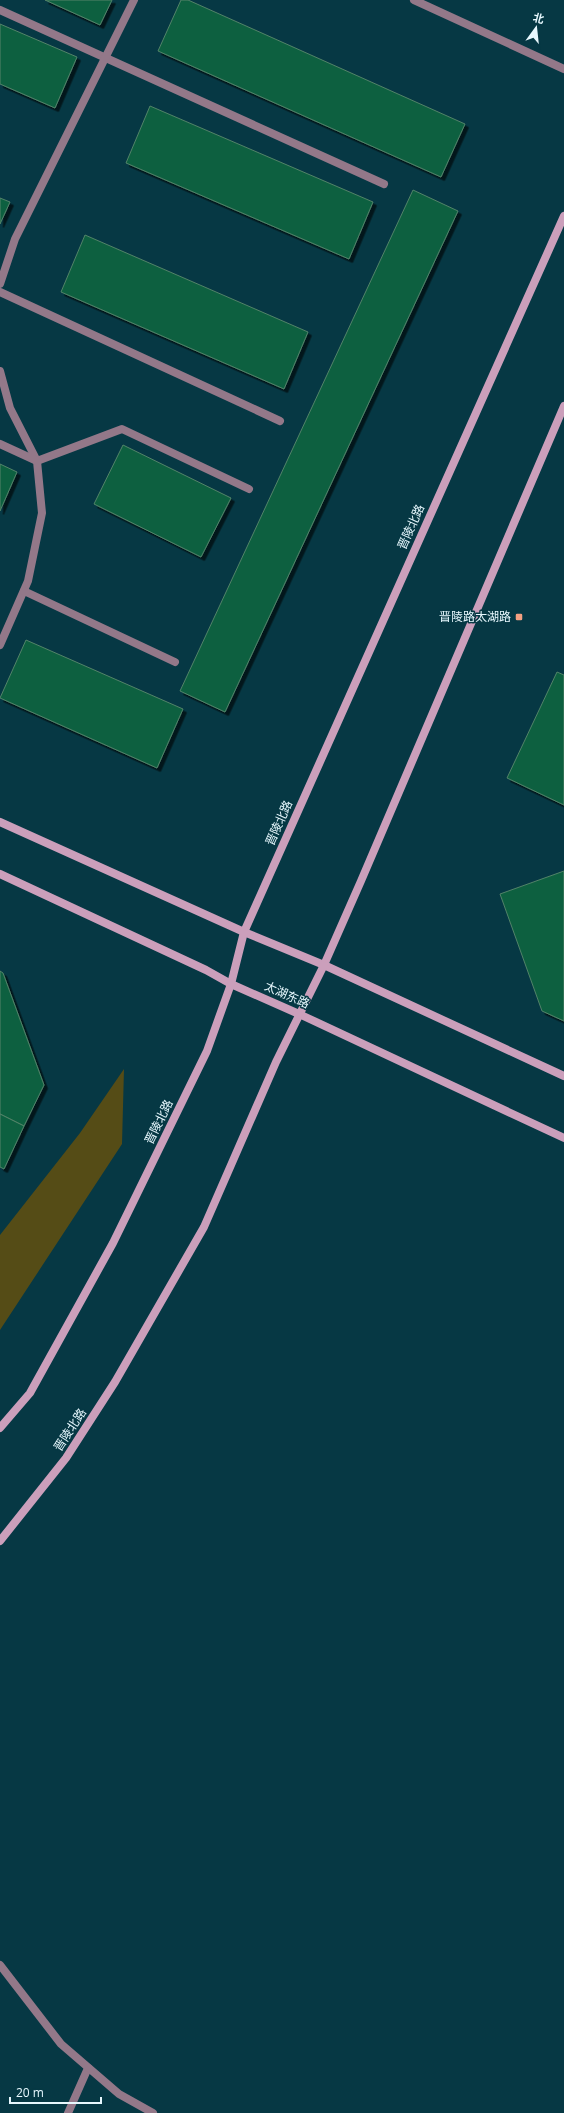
<svg xmlns="http://www.w3.org/2000/svg" width="564" height="2113" font-family="'Open Sans','Noto Sans SC',sans-serif">
<style>
.green{fill:#554c16}
.building{fill:#0e6140;stroke:#528369;filter:url(#shadow)}
.lines{fill:none;stroke-linecap:round;stroke-linejoin:round}
.service{stroke:#937889;stroke-width:8}
.minor{stroke:#937889;stroke-width:8}
.tertiary{stroke:#937889;stroke-width:8}
.secondary{stroke:#cb9fbb;stroke-width:8}
.poi-dot{fill:#f3a082;stroke:#063844;stroke-width:1.5}
.labels{text-anchor:middle;stroke-width:3;stroke-linejoin:round;paint-order:stroke}
.street-label{font-size:12px;fill:#e7f8fe;stroke:#063844}
.poi-label{font-size:12px;fill:#e7f8fe;stroke:#063844;text-anchor:end}
</style>
<defs>
<filter id="shadow"><feDropShadow dx="3.5" dy="3.5" stdDeviation="0" flood-color="#0009"/></filter>
</defs>
<rect width="100%" height="100%" fill="#063844"/>
<!-- green -->
<polygon class="green" points="124,1069 122,1144 0,1330 0,1235 80,1133"/>
<!-- building -->
<g class="building">
<polygon points="45,0 112,0 100,25"/>
<polygon points="181,0 188,0 465,124 441,177 158,51"/>
<polygon points="0,24 77,57 55,108 0,84"/>
<polygon points="150,106 373,202 349,259 126,163"/>
<polygon points="413,190 458,211 225,712 180,691"/>
<polygon points="0,198 10,202 0,224"/>
<polygon points="85,235 308,332 284,389 61,292"/>
<polygon points="123,445 231,498 201,557 94,504"/>
<polygon points="0,464 17,472 0,511"/>
<polygon points="26,640 183,709 157,768 0,698"/>
<polygon points="557,672 564,675 564,805 507,778"/>
<polygon points="564,871 564,1021 542,1011 500,894"/>
<polygon points="0,971 3,973 44,1085 24,1126 0,1114"/>
<polygon points="0,1114 24,1126 4,1169 0,1167"/>
</g>
<g class="lines">
<!-- service -->
<g class="service">
<polyline points="0,10 384,184"/>
<polyline points="0,284 15,239 134,0"/>
<polyline points="0,292 280,421"/>
<polyline points="0,371 10,408 37,461 42,513 28,581 0,645"/>
<polyline points="0,444 37,461 122,429 249,489"/>
<polyline points="24,591 175,662"/>
<polyline points="68,2113 88,2068"/>
</g>
<!-- minor -->
<polyline class="minor" points="0,1965 61,2044 119,2094 153,2113"/>
<!-- tertiary -->
<polyline class="tertiary" points="414,0 564,69"/>
<!-- secondary -->
<g class="secondary">
<polyline points="0,822 244,932 324,965 564,1076"/>
<polyline points="0,874 206,970 231,984 299,1014 564,1138"/>
<polyline points="0,1428 30,1393 113,1243 207,1051 231,984 244,932 564,216"/>
<polyline points="0,1541 66,1458 115,1382 204,1227 276,1062 324,965 361,881 564,406"/>
</g>
</g>
<!-- markers -->
<rect class="poi-dot" x="515" y="613" width="8" height="8" rx="2"/>
<g class="labels">
<!-- street labels -->
<g class="street-label">
<text transform="translate(411 527) rotate(-66)" y="4">晋陵北路</text>
<text transform="translate(279 823) rotate(-66)" y="4">晋陵北路</text>
<text transform="translate(287 995) rotate(24)" y="4">太湖东路</text>
<text transform="translate(159 1122) rotate(-64)" y="4">晋陵北路</text>
<text transform="translate(70 1430) rotate(-57)" y="4">晋陵北路</text>
</g>
<!-- poi labels -->
<g class="poi-label">
<text x="511" y="621">晋陵路太湖路</text>
</g>
</g>
<!-- north arrow -->
<g transform="translate(536 28) rotate(15)" stroke="#063844" stroke-width="3" paint-order="stroke">
<path d="M0-3L7 15L0 10L-7 15Z" fill="#e7f8fe"/>
<text y="-6" font-size="11" font-weight="bold" text-anchor="middle" fill="#e7f8fe">北</text>
</g>
<!-- scale -->
<path d="M10 2097v6h91v-6" fill="none" stroke="#e7f8fe" stroke-width="2"/>
<text x="16" y="2097" font-size="12" fill="#e7f8fe" stroke="#063844" stroke-width="3" paint-order="stroke">20 m</text>
</svg>
